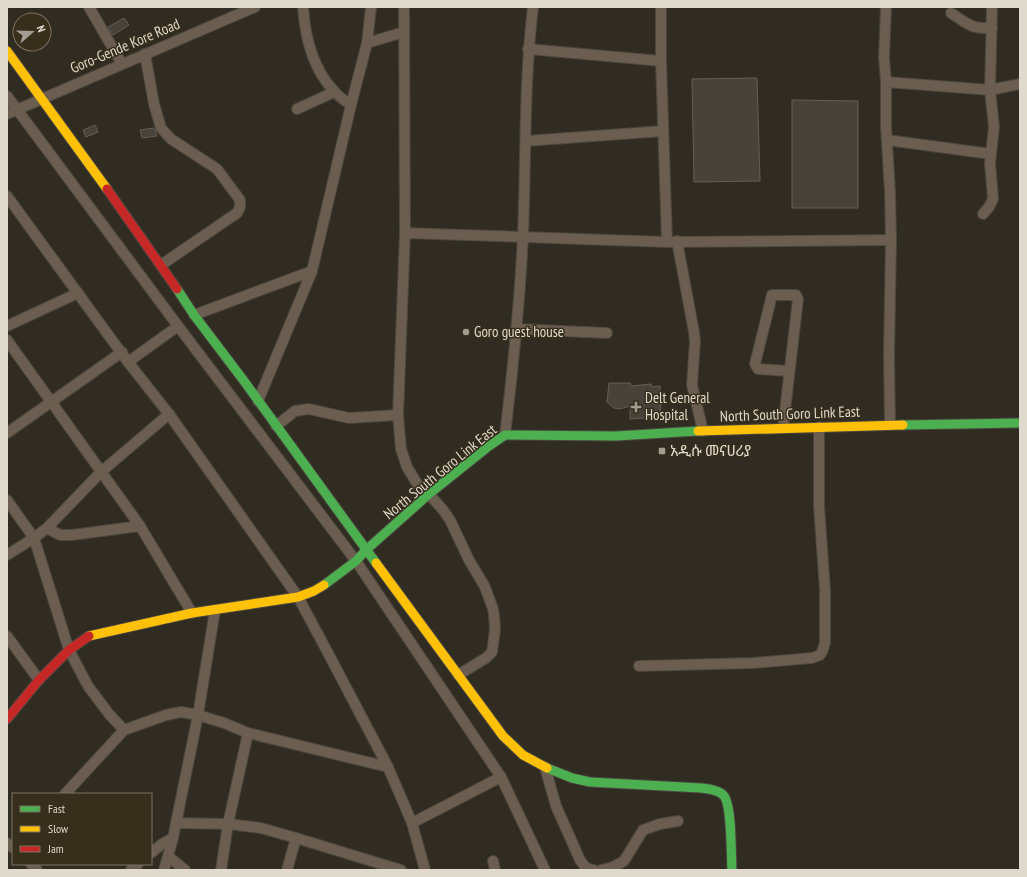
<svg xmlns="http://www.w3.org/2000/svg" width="1027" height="877" font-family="'PT Sans Narrow','Noto Sans Ethiopic',sans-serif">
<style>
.building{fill:#47433a;stroke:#645f56}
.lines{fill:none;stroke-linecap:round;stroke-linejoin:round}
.street-casing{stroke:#4b473f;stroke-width:12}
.fast-casing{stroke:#4b473f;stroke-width:11}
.slow-casing{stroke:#4b473f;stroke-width:11}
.jam-casing{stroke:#4b473f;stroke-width:11}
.street{stroke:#6b5d4f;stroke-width:10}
.fast{stroke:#4caf50;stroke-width:9}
.slow{stroke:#ffc107;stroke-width:9}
.jam{stroke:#c62828;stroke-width:9}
.poi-dot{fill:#a29c92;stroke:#372e1c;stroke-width:1.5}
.labels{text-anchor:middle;stroke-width:3;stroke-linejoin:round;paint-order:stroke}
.street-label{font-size:15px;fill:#dfd9ce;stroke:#372e1c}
.poi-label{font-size:15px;fill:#dfd9ce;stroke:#372e1c;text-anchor:start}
</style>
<rect width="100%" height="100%" fill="#312c22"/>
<!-- building -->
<g class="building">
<polygon points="124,18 129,25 113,35 108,27"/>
<polygon points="757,78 760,181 694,182 692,79"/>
<polygon points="792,100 858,101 858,208 792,208"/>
<polygon points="95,125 98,132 86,137 83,130"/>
<polygon points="154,128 157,136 142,138 140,130"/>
<polygon points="609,383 630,383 632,386 651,384 652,387 660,386 660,403 661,403 660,417 630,419 630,406 620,409 614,408 607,402"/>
</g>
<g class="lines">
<!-- street casing -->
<g class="street-casing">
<g id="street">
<polyline points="89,7 122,64"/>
<path d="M303,7C305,37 312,68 334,91C338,96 345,101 351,105"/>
<polyline points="404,7 405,233 398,415 401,449 407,467 418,485 429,494 443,510 450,520 469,560 485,587 493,609 494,615 495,630 492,652 486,658 458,675"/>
<polyline points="661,7 661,61 667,242"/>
<polyline points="886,7 884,58 886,82 886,127 890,192 891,240 889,355 890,425"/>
<path d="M951,13C968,24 970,29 992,28"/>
<polyline points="367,43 404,32"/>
<polyline points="528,49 661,61"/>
<polyline points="145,54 154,104 161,128 171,139 217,169 240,200 240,207 237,213 161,265"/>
<polyline points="886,82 978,89 990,90 1020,84"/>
<polyline points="7,96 178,326 356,561 501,777 545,870"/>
<polyline points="297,109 334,92"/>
<polyline points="7,114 255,7"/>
<polyline points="887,140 991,154"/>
<polyline points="526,141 663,131"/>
<polyline points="7,196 128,362 169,414 298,597 328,653 388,767 412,823 425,870"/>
<polyline points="983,214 989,207 993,199 990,163 994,127 990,90 992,7"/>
<polyline points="405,233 667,242 891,240"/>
<polyline points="677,241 694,332 695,341 692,385 703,431"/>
<polyline points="194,315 312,271"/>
<polyline points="7,326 78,293"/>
<polyline points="517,329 607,333"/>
<polyline points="7,340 140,526 192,613"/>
<polyline points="128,362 178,326"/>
<polyline points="258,401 312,271 351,105 367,43 371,7"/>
<polyline points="276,426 295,411 309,409 349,418 398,415"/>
<polyline points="783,428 798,299 796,295 772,295 755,364 758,369 789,371"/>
<polyline points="7,433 122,352"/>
<path d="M505,435C513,368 520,302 523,235C526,159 524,82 533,7"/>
<polyline points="7,500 34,538 69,650 88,686 109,714 124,730"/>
<polyline points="47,528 60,535 72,535 140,526"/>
<polyline points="7,555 34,538 47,528 101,472 169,414"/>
<polyline points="7,636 39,680"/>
<polyline points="639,666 753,663 812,658 820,655 822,652 825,643 825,590 819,506 819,427"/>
<polyline points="545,767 556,806 580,860 586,868 594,870"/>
<polyline points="65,794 124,730 166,715 181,712 198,715 224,723 248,733 388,767"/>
<polyline points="176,823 228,824 261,828 296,838 401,870"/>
<polyline points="412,823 501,777"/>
<polyline points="7,843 13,848"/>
<polyline points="151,853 162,844 173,838"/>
<polyline points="169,857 185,870"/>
<polyline points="493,861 495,870"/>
<polyline points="31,864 37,870"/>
<polyline points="131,870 138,864"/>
<polyline points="164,870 173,838 198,715 215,610"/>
<polyline points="221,870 228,824 248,733"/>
<polyline points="287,870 296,838"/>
<polyline points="601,870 613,867 624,861 643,830 660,824 678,821"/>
</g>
</g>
<!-- fast casing -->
<g class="fast-casing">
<g id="fast">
<polyline points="177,289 194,315 244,381 376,563"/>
<polyline points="903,425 1020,423"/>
<polyline points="324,585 356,561 366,550 429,494 489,446 505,435 616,436 698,431"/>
<path d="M547,768L572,778L590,782L701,788C708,789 720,790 724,796C732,806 731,855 732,870"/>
</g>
</g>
<!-- slow casing -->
<g class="slow-casing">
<g id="slow">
<polyline points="7,51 107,189"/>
<polyline points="698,431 903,425"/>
<polyline points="376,563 503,736 523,755 547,768"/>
<polyline points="89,636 192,613 298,597 314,591 324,585"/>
</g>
</g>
<!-- jam casing -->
<g class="jam-casing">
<g id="jam">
<polyline points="107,189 177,289"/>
<polyline points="7,719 39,680 69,650 89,636"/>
</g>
</g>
<!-- street -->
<use href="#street" class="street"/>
<!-- fast -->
<use href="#fast" class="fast"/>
<!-- slow -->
<use href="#slow" class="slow"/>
<!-- jam -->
<use href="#jam" class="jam"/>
</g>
<!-- markers -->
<g class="poi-dot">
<circle cx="466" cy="332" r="4"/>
<path d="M634 401h4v4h4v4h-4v4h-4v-4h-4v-4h4z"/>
<rect x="658" y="447" width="8" height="8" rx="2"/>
</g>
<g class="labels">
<!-- street labels -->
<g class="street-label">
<text transform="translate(125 46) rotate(-23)" y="5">Goro-Gende Kore Road</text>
<text transform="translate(790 414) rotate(-2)" y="5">North South Goro Link East</text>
<text transform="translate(440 472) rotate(-39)" y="5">North South Goro Link East</text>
</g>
<!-- poi labels -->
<g class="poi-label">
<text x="474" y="337">Goro guest house</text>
<text x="645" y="403">Delt General<tspan x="645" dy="17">Hospital</tspan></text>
<text x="670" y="456">አዲሱ መናሀሪያ</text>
</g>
</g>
<!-- border -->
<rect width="1027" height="877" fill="none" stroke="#dfd9ce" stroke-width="16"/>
<!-- legend -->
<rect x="12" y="793" width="140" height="72" fill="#372e1c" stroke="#7a7263"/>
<rect x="20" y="806" width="20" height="6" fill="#4caf50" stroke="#7a7263"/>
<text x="48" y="813" font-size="12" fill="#dfd9ce">Fast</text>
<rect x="20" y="826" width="20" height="6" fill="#ffc107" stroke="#7a7263"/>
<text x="48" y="833" font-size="12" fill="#dfd9ce">Slow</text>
<rect x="20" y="846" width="20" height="6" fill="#c62828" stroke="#7a7263"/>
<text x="48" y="853" font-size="12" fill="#dfd9ce">Jam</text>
<!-- north arrow -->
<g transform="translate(32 32) rotate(70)"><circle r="19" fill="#372e1c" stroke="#7a7263"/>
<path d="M0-3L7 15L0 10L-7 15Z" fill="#a29c92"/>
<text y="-6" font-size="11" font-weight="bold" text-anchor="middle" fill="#dfd9ce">N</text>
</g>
</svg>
